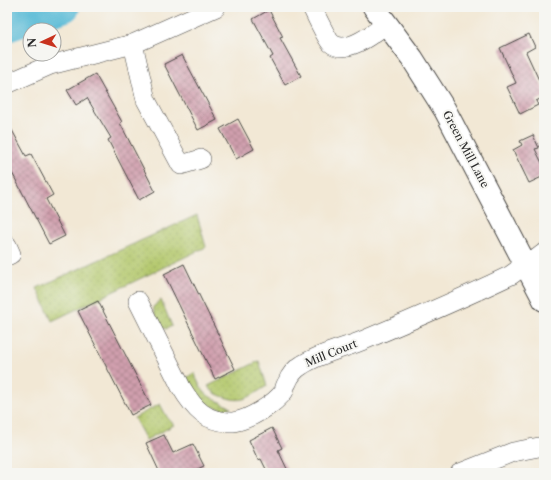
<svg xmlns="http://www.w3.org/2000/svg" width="551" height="480" font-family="'Libre Caslon Text',serif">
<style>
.grass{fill:url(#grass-dots);stroke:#6e794b}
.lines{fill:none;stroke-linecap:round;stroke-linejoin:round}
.river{stroke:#57bad6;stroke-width:30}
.building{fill:url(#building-cross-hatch)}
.street-casing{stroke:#494744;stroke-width:20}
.secondary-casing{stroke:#494744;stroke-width:24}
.street{stroke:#fff;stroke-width:19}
.secondary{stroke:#fff;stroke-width:22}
.labels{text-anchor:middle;stroke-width:4;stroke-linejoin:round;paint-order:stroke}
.street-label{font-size:11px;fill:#2b2b2b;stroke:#f6f6f2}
</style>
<defs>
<pattern id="grass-dots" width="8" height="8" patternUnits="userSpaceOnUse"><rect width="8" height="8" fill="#b2c76b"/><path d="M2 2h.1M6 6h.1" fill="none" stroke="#99ab5d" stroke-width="1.8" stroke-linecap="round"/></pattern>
<pattern id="building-cross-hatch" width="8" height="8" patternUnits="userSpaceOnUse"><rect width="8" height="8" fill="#d09fad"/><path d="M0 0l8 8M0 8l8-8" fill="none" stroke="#a9828d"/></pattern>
</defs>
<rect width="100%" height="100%" fill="#f6f6f2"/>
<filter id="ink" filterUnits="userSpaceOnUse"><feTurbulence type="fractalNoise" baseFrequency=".025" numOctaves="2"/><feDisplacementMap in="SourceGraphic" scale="8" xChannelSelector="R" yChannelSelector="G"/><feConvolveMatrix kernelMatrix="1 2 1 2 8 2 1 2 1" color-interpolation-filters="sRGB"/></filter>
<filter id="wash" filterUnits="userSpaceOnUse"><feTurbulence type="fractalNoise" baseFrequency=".012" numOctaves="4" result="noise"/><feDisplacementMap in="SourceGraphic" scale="16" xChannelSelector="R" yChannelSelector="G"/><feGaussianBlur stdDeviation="0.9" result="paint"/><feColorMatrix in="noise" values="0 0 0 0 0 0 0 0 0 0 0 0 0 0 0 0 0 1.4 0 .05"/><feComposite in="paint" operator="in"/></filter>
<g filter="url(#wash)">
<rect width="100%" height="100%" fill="#f2e8d5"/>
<!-- grass -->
<g class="grass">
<polygon points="197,215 206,247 52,321 37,288"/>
<polygon points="161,300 172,326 166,329 161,327 156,318 153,307"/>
<path d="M259,361L267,386C250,396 244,404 224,397C218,395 211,392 208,386Z"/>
<path d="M194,373C205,398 207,395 230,407L231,408C226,410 222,409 218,408C197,405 194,395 186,378Z"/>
<polygon points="160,404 167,417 174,425 146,440 134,418"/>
</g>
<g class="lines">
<!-- river -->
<polyline class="river" points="7,27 65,7"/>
</g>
<g id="blocks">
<!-- building -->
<g class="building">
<polygon points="269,10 283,37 280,38 301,76 285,85 270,58 273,56 253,19"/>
<polygon points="529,34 535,47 526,52 544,91 544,97 536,101 538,105 520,114 507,87 516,83 500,48"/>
<polygon points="182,55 217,120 198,130 164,64"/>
<polygon points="95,74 122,122 120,123 155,191 139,200 108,140 111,138 87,98 76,105 67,90"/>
<polygon points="238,119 254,149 236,159 220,129"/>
<polygon points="7,121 26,156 31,154 53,195 46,199 65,236 49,244 7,163"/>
<polygon points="533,135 539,148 535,149 544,167 544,176 529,183 513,150 522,145 520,141"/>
<polygon points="184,264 235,369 215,379 164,274"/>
<polygon points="98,301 151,405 131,415 78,311"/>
<polygon points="272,428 282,448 278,450 289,473 268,473 261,459 258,460 249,440"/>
<polygon points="164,435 173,453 193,444 204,466 189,473 160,473 146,443"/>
</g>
</g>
</g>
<g filter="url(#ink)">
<use href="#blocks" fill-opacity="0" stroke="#494744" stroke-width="1"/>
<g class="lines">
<!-- street casing -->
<g class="street-casing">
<g id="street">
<path d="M312,7C315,14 327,39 331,43C346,56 374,33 386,24"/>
<polyline points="133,44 146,100 181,165 201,159"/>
<polyline points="7,84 50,65 133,44 216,7"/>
<polyline points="7,245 11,254 7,256"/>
<polyline points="527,266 544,253"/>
<path d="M138,301L181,387C194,409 206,423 233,422C249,420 275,404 284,391C285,388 285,385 287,383C290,375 295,369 302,365C320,353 345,348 364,340C414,319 463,298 511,275L518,270L524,260"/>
<polyline points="460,473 513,452 544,446"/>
</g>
</g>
<!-- secondary casing -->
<g class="secondary-casing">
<polyline id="secondary" points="374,7 412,58 445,110 544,300"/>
</g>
<!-- street -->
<use href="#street" class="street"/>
<!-- secondary -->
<use href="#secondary" class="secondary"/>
</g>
</g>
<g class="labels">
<!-- street labels -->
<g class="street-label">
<text transform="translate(466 149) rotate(62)" y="4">Green Mill Lane</text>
<text transform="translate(331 353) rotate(-22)" y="4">Mill Court</text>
</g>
</g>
<!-- margin -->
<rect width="551" height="480" fill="none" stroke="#f6f6f2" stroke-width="24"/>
<!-- north arrow -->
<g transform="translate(42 42) rotate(266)"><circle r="19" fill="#f6f6f2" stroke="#a5a5a2"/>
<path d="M0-3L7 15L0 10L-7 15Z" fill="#c8321e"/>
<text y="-6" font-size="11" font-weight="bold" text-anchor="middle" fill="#2b2b2b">N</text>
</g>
</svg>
